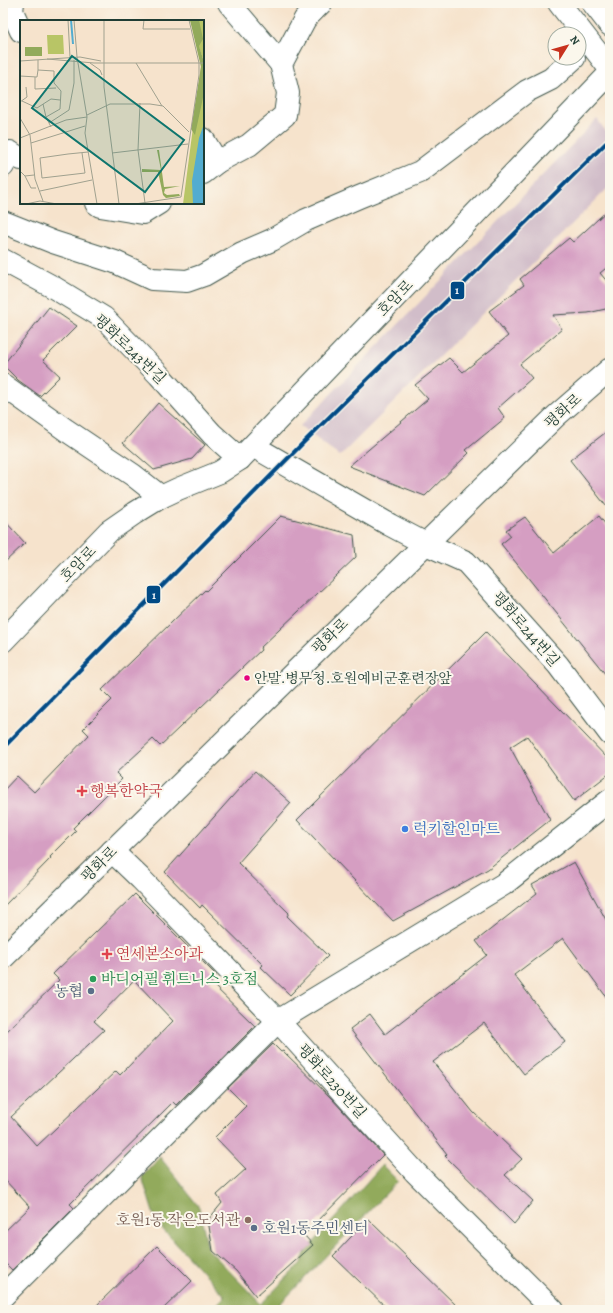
<svg xmlns="http://www.w3.org/2000/svg" width="613" height="1313" font-family="Alegreya,'Noto Serif KR',serif">
<style>
.industrial{fill:#d1bdc9}
.forest{fill:#92aa5b;stroke:#587448}
.building{fill:#d59ec2;fill-rule:evenodd}
.lines{fill:none;stroke-linecap:round;stroke-linejoin:round}
.minor-casing{stroke:#3f564b;stroke-width:24}
.major-casing{stroke:#3f564b;stroke-width:24}
.minor{stroke:#fff;stroke-width:22}
.major{stroke:#fff;stroke-width:22}
.metro-1-casing{stroke:#fbf7ec;stroke-width:7}
.metro-1{stroke:#004a85;stroke-width:4}
.bus-dot{fill:#e5007d;stroke:#fbf7ec;stroke-width:1.5}
.health-dot{fill:#e0444e;stroke:#fbf7ec;stroke-width:1.5}
.shop-dot{fill:#3f7fe0;stroke:#fbf7ec;stroke-width:1.5}
.leisure-dot{fill:#2e9e5b;stroke:#fbf7ec;stroke-width:1.5}
.service-dot{fill:#5c6f8a;stroke:#fbf7ec;stroke-width:1.5}
.education-dot{fill:#8d6e63;stroke:#fbf7ec;stroke-width:1.5}
.labels{text-anchor:middle;stroke-width:4;stroke-linejoin:round;paint-order:stroke}
.bus-label{font-size:14px;fill:#1f3d34;stroke:#fbf7ec;text-anchor:start}
.street-label{font-size:15px;fill:#1f3d34;stroke:#fbf7ec}
.health-label{font-size:15px;fill:#be3a42;stroke:#fbf7ec;text-anchor:start}
.shop-label{font-size:15px;fill:#366cbe;stroke:#fbf7ec;text-anchor:start}
.leisure-label{font-size:15px;fill:#27864d;stroke:#fbf7ec;text-anchor:start}
.service-label{font-size:15px;fill:#4e5e75;stroke:#fbf7ec;text-anchor:end}
.education-label{font-size:15px;fill:#785e54;stroke:#fbf7ec;text-anchor:end}
.inset-river{fill:none;stroke:#53acd0;stroke-width:2}
.inset-road{fill:none;stroke:#a0a18f;stroke-width:1}
.view{fill:#0f766e;fill-opacity:0.15;stroke:#0f766e;stroke-width:2}
.inset-edge{fill:none;stroke:#1f3d34;stroke-width:2}
.line-badge{stroke:#fbf7ec;stroke-width:1.5}
.badge-label{font-size:11px;text-anchor:middle;font-weight:bold;fill:#fff}
</style>
<rect width="100%" height="100%" fill="#fbf7ec"/>
<filter id="ink" filterUnits="userSpaceOnUse"><feTurbulence type="fractalNoise" baseFrequency=".025" numOctaves="2"/><feDisplacementMap in="SourceGraphic" scale="8" xChannelSelector="R" yChannelSelector="G"/><feConvolveMatrix kernelMatrix="1 2 1 2 8 2 1 2 1" color-interpolation-filters="sRGB"/></filter>
<filter id="wash" filterUnits="userSpaceOnUse"><feTurbulence type="fractalNoise" baseFrequency=".012" numOctaves="4" result="noise"/><feDisplacementMap in="SourceGraphic" scale="16" xChannelSelector="R" yChannelSelector="G"/><feGaussianBlur stdDeviation="0.9" result="paint"/><feColorMatrix in="noise" values="0 0 0 0 0 0 0 0 0 0 0 0 0 0 0 0 0 1.4 0 .05"/><feComposite in="paint" operator="in"/></filter>
<g filter="url(#wash)">
<rect width="100%" height="100%" fill="#f6e3cc"/>
<!-- industrial -->
<polygon class="industrial" points="597,119 610,137 610,186 340,456 300,426"/>
<!-- forest -->
<polygon class="forest" points="160,1157 199,1207 208,1249 261,1304 301,1263 306,1251 382,1165 398,1181 280,1304 270,1310 212,1310 225,1296 156,1222 142,1177"/>
<g id="blocks">
<!-- building -->
<g class="building">
<polygon points="610,208 610,265 600,273 610,285 610,308 588,313 553,315 562,329 520,364 532,378 498,408 505,418 466,450 469,453 425,496 349,466 428,399 415,385 449,358 463,372 508,336 489,311 524,285 520,279 569,238 573,242"/>
<polygon points="49,307 77,326 43,360 60,376 40,396 18,380 3,365"/>
<polygon points="158,403 205,445 192,459 154,470 123,443"/>
<polygon points="610,429 610,511 570,460"/>
<polygon points="281,516 354,535 356,557 260,648 261,650 160,746 153,739 116,773 122,779 73,828 76,831 50,857 51,858 3,907 3,791 17,776 34,792 89,735 83,729 112,700 102,690 205,590 206,591"/>
<polygon points="599,516 610,530 610,680 501,544 511,536 506,530 525,517 554,553"/>
<polygon points="3,519 25,543 3,564"/>
<polygon points="486,632 610,761 610,773 574,801 527,736 510,747 550,820 488,869 393,921 297,820"/>
<polygon points="255,771 291,803 238,863 289,913 287,916 328,956 290,995 261,967 263,965 202,905 200,908 165,872"/>
<polygon points="574,862 610,927 610,1002 563,938 514,975 565,1042 524,1074 484,1023 433,1062 473,1112 522,1159 505,1175 533,1201 514,1224 445,1156 447,1154 350,1029 370,1014 385,1034 487,955 476,941 537,893 532,885"/>
<path d="M135,894L216,975L209,981L255,1026L176,1105L173,1102L70,1204L74,1208L12,1270L3,1261V1233L30,1207L3,1178V1035L59,980L53,974ZM134,980L173,1021L120,1075L116,1071L37,1146L11,1117L104,1030L94,1021Z"/>
<polygon points="273,1044 281,1052 283,1051 332,1099 383,1155 304,1235 313,1245 256,1296 236,1271 213,1251 208,1220 222,1203 217,1195 246,1169 215,1137 246,1106 228,1088"/>
<polygon points="368,1219 461,1310 389,1310 333,1256"/>
<polygon points="157,1246 192,1281 162,1310 92,1310"/>
</g>
</g>
</g>
<g filter="url(#ink)">
<use href="#blocks" fill-opacity="0" stroke="#3f564b" stroke-width="1"/>
<g class="lines">
<!-- minor casing -->
<g class="minor-casing">
<g id="minor">
<polyline points="13,3 12,11 21,31"/>
<polyline points="229,3 281,64"/>
<polyline points="559,3 610,69"/>
<polyline points="593,3 610,25"/>
<polyline points="203,139 217,162"/>
<polyline points="3,166 10,152 21,159"/>
<polyline points="203,173 217,162 249,145 285,115 288,93 281,64 305,19 321,3"/>
<polyline points="96,203 100,206 143,213 159,203"/>
<polyline points="3,222 53,242 115,262 152,279 187,281 204,275 242,253 272,240 306,220 359,197 420,172 527,91 551,79 574,58"/>
<polyline points="3,260 53,287 104,318 159,375 212,434 240,459"/>
<polyline points="3,385 66,430 133,475 161,497"/>
<polyline points="253,446 390,525 426,544 466,562 558,665 610,734"/>
<polyline points="3,641 109,531 135,513 161,497 178,489 220,472 240,459 610,73"/>
<polyline points="112,851 141,879 278,1021 415,1172 553,1310"/>
<polyline points="3,1296 278,1021 504,884 610,800"/>
</g>
</g>
<!-- major casing -->
<g class="major-casing">
<polyline id="major" points="3,958 556,416 610,369"/>
</g>
<!-- minor -->
<use href="#minor" class="minor"/>
<!-- major -->
<use href="#major" class="major"/>
<!-- metro-1 casing -->
<g class="metro-1-casing">
<polyline id="metro-1" points="3,748 304,442 610,139"/>
</g>
<!-- metro-1 -->
<use href="#metro-1" class="metro-1"/>
</g>
</g>
<!-- markers -->
<circle class="bus-dot" cx="247" cy="678" r="3.5"/>
<g class="health-dot">
<path d="M80 785h4v4h4v4h-4v4h-4v-4h-4v-4h4z"/>
<path d="M105 948h4v4h4v4h-4v4h-4v-4h-4v-4h4z"/>
</g>
<circle class="shop-dot" cx="405" cy="829" r="4"/>
<circle class="leisure-dot" cx="93" cy="979" r="4"/>
<g class="service-dot">
<circle cx="91" cy="991" r="4"/>
<circle cx="254" cy="1228" r="4"/>
</g>
<circle class="education-dot" cx="248" cy="1220" r="4"/>
<g class="labels">
<!-- bus labels -->
<g class="bus-label">
<text x="254" y="683">안말.병무청.호원예비군훈련장앞</text>
</g>
<!-- street labels -->
<g class="street-label">
<text transform="translate(395 298) rotate(-46)" y="5">호암로</text>
<text transform="translate(130 349) rotate(44)" y="5">평화로243번길</text>
<text transform="translate(563 411) rotate(-42)" y="5">평화로</text>
<text transform="translate(78 564) rotate(-46)" y="5">호암로</text>
<text transform="translate(526 629) rotate(49)" y="5">평화로244번길</text>
<text transform="translate(330 636) rotate(-44)" y="5">평화로</text>
<text transform="translate(99 864) rotate(-45)" y="5">평화로</text>
<text transform="translate(332 1081) rotate(48)" y="5">평화로230번길</text>
</g>
<!-- health labels -->
<g class="health-label">
<text x="90" y="796">행복한약국</text>
<text x="116" y="959">연세본소아과</text>
</g>
<!-- shop labels -->
<g class="shop-label">
<text x="413" y="834">럭키할인마트</text>
</g>
<!-- leisure labels -->
<g class="leisure-label">
<text x="101" y="984">바디어필 휘트니스 3호점</text>
</g>
<!-- service labels -->
<g class="service-label">
<text x="83" y="996">농협</text>
<text x="262" y="1233" text-anchor="start">호원1동주민센터</text>
</g>
<!-- education labels -->
<g class="education-label">
<text x="240" y="1225">호원1동 작은도서관</text>
</g>
</g>
<!-- overview -->
<g transform="translate(20 20)">
<rect width="184" height="184" fill="#f6e3cc"/>
<path d="M170,0H184V40L183,39ZM27,15H43L44,34H28ZM181,46H184V184H163Z" fill="#b8c566"/>
<path d="M170,0H179L183,19L179,26L184,42V73L175,115L171,109L181,47ZM5,27H22V36H5ZM137,130H139L144,167L160,166L145,169L144,173L147,175L159,174L160,176L146,178L143,175L138,152H122V149L141,150Z" fill="#92aa5b"/>
<path d="M184,104V184H173L172,161L179,118Z" fill="#53acd0"/>
<path class="inset-river" d="M51,0L53,24"/>
<path class="inset-road" d="M48,0L50,37M54,0L57,37L67,97L65,113L77,184M84,0V67L99,184M124,0L123,9H170M27,39L74,43H184M18,40V50L34,51V63L41,71L40,89L26,97L31,107M0,41L60,37L81,41M70,43L80,50L82,55M116,43L142,86M0,56L17,57L18,50M15,57V69L36,68M2,81L17,88L31,79L40,80M0,82L7,77L6,67M120,83L118,130L125,183M23,84L26,97M67,95L90,84H130L143,86L169,112M0,98L10,115L15,159L23,181M29,103L49,90L54,63V40M0,118L46,100L67,97M11,123L65,106M62,133L65,153L22,158L20,138L48,134L68,132M92,133L168,124M0,151L5,156L14,155M5,156L11,168H16M20,171L72,160M6,184L20,181L37,184M115,184L161,177L179,55V43L169,0"/>
<path class="view" d="M52,36L164,120L125,172L12,88Z"/>
<rect width="184" height="184" class="inset-edge"/>
</g>
<g class="line-badge">
<rect x="450" y="281" width="15" height="19" rx="4" fill="#004a85"/>
<rect x="146" y="585" width="15" height="19" rx="4" fill="#004a85"/>
</g>
<g class="badge-label">
<text x="457" y="294">1</text>
<text x="154" y="599">1</text>
</g>
<!-- margin -->
<rect width="613" height="1313" fill="none" stroke="#fbf7ec" stroke-width="16"/>
<!-- north arrow -->
<g transform="translate(567 46) rotate(53)"><circle r="19" fill="#fbf7ec" stroke="#a3ada2"/>
<path d="M0-3L7 15L0 10L-7 15Z" fill="#c8321e"/>
<text y="-6" font-size="11" font-weight="bold" text-anchor="middle" fill="#1f3d34">N</text>
</g>
</svg>
